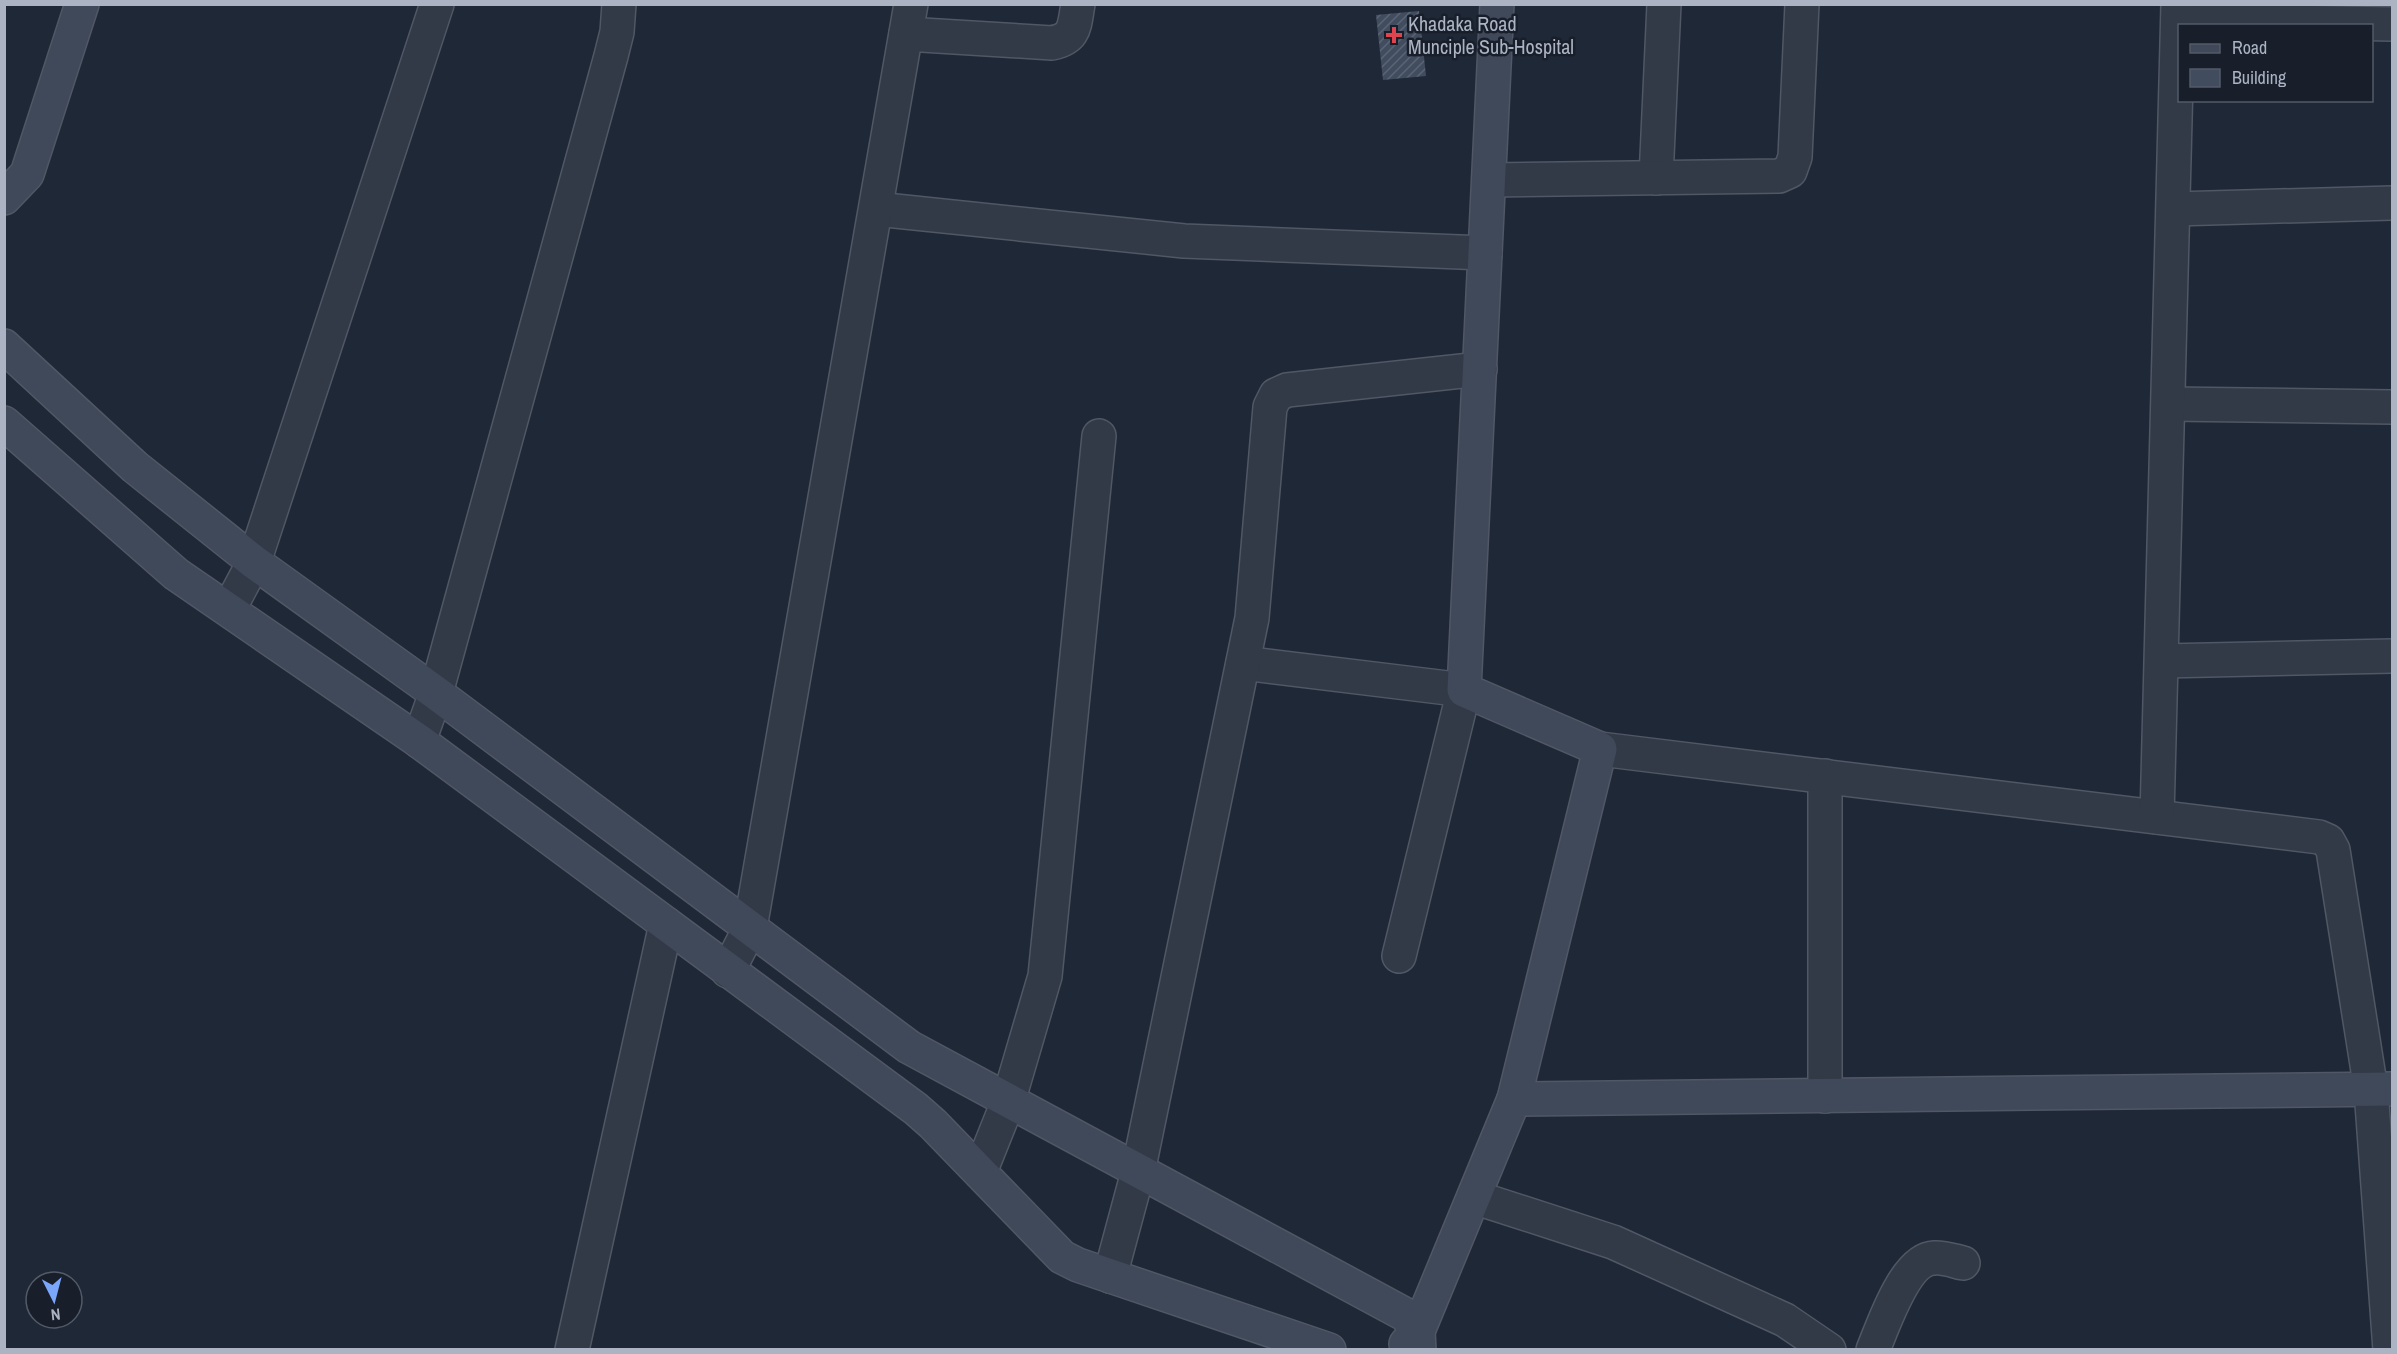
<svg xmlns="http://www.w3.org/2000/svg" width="2397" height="1354" font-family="'Archivo Narrow',sans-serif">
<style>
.building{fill:url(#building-hatch)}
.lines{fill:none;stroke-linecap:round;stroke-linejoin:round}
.street-casing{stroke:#505765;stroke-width:36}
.secondary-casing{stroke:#505765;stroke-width:36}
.street{stroke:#323a47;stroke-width:33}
.secondary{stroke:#40495a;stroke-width:33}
.health-dot{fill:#e0444e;stroke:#181f2b;stroke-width:2}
.labels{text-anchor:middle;stroke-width:5;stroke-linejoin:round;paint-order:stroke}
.poi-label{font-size:20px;fill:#acb4c4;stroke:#181f2b;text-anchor:start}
</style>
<defs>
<pattern id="building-hatch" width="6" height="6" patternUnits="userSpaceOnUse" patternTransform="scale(1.5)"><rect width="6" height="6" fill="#414d5f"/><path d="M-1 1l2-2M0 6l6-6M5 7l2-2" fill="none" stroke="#5a6474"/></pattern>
</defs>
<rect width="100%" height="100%" fill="#1f2836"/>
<!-- building -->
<polygon class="building" points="1419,11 1426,76 1383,80 1376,15"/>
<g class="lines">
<!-- street casing -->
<g class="street-casing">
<g id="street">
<polyline points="2178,20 2392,24"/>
<path d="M906,34L1052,43C1076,38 1074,26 1078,4"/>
<polyline points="1656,178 1664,4"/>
<polyline points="1489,180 1779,176 1790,171 1795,157 1802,4"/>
<polyline points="876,209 1184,241 1485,253"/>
<polyline points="2174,209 2392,203"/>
<polyline points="2169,404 2392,407"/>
<polyline points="229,609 254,562 437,4"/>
<polyline points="2163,661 2392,656"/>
<polyline points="1243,663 1464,690 1399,956"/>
<polyline points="419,741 436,693 611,56 617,32 619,4"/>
<polyline points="1600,749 2319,837 2328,841 2333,850 2371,1090 2390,1350"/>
<polyline points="2157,817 2178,4"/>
<polyline points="728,971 750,928 911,4"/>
<polyline points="1825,1096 1825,776"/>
<polyline points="980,1172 1008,1102 1045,976 1099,436"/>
<polyline points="1474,1197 1613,1242 1785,1320 1829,1350"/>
<polyline points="1110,1276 1138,1172 1252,618 1270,407 1276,395 1287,390 1480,369"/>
<polyline points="572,1350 666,924"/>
<path d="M1873,1350C1883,1326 1905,1259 1934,1258C1943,1257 1954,1261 1963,1263"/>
</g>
</g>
<!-- secondary casing -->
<g class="secondary-casing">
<g id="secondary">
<polyline points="1497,4 1464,690 1600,749 1514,1099"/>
<polyline points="4,198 27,174 82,4"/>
<polyline points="4,346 135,467 254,562 436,693 909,1047 1406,1315 1418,1331 1419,1350"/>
<polyline points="4,423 176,574 419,741 916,1109 933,1124 1062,1257 1078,1265 1329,1350"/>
<polyline points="1406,1344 1418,1331 1514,1099 2392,1089"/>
</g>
</g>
<!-- street -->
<use href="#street" class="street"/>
<!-- secondary -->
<use href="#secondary" class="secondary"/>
</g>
<!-- markers -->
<path class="health-dot" d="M1391 26h6v6h6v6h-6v6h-6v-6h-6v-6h6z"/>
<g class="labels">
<!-- poi labels -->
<g class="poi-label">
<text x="1408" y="31">Khadaka Road<tspan x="1408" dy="23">Munciple Sub-Hospital</tspan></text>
</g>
</g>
<!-- border -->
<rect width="2397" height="1354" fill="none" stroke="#acb4c4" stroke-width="12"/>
<!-- legend -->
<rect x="2178" y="24" width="195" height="78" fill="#181f2b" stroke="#535b68" stroke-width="1.5"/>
<rect x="2190" y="44" width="30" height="9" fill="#40495a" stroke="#535b68" stroke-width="1.5"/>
<text x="2232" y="54" font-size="18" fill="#acb4c4">Road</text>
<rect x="2190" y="69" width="30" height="18" fill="#414d5f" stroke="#535b68" stroke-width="1.5"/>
<text x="2232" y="84" font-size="18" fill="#acb4c4">Building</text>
<!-- north arrow -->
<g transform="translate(54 1300) rotate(174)"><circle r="28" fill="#181f2b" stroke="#535b68" stroke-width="1.5"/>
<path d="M0-4.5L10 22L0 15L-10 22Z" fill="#7ba7fa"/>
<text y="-9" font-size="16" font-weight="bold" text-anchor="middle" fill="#acb4c4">N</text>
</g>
</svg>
